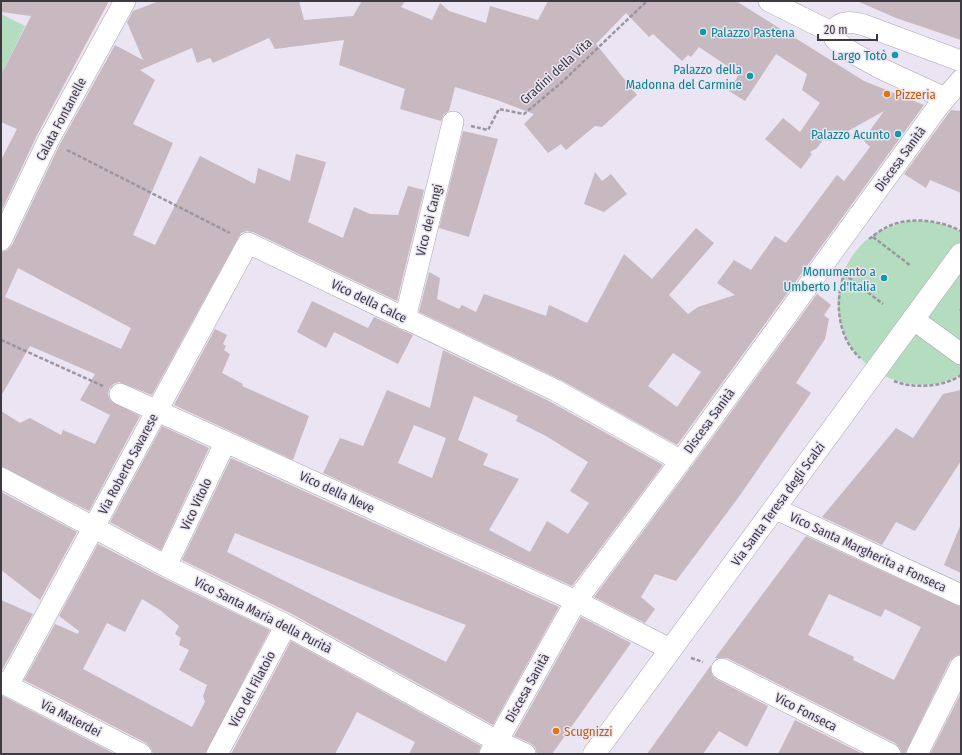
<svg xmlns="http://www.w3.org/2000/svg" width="962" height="755" viewBox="0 0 962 755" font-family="'Fira Sans Condensed',sans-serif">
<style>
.green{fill:#b4dcbe}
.building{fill:#c8b8c0;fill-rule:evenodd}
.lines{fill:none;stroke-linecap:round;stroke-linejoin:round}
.minor-casing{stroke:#a9a4b2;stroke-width:22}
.major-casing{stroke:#a9a4b2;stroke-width:23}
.path{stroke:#9a96a1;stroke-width:2.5;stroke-dasharray:4 2;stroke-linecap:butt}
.minor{stroke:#fff;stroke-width:21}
.major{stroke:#fff;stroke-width:22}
.culture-dot{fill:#0f9aa8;stroke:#eae4f3;stroke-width:1.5}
.food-dot{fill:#e8710a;stroke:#eae4f3;stroke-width:1.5}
.labels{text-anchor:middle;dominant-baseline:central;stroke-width:3;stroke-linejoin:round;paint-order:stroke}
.culture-label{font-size:13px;fill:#0d838f;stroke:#eae4f3;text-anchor:end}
.street-label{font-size:13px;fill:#3d3b41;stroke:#eae4f3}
.food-label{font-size:13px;fill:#c56008;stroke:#eae4f3;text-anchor:start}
</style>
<rect width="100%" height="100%" fill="#eae4f3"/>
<path class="green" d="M 1,14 L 25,26 L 1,75 Z
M 909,221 C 928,221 944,222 961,232 L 961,374 C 947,383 931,386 914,384 C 855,379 819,316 848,263 C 853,254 861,244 870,237 C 882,229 894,225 909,221 Z"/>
<path class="building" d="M 1,1 L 109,1 L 37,135 L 1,212 L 1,160 L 17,129 L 1,122 L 1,75 L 31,16 L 1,12 Z
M 159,1 L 299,1 L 304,20 L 353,16 L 362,1 L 405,1 L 401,7 L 432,20 L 440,3 L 449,11 L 486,23 L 490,6 L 538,20 L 548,1 L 736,1 L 864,81 L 924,105 L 677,445 L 561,380 L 419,312 L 429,272 L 440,278 L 437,299 L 459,309 L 462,305 L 476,312 L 484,294 L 546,316 L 549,305 L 587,323 L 624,254 L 652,279 L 696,228 L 714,243 L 669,295 L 688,314 L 698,307 L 735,295 L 717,283 L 734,260 L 751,270 L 775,236 L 786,243 L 837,175 L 844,181 L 861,159 L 870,147 L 863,140 L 884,111 L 830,141 L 823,140 L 817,148 L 810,152 L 812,154 L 801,169 L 765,139 L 783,118 L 800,132 L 820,103 L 802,90 L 807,74 L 776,54 L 745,101 L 729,91 L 739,74 L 699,47 L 691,57 L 688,55 L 682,61 L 653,34 L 649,37 L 626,13 L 596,44 L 637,95 L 602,127 L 595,126 L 566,150 L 561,144 L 548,153 L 524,124 L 534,114 L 497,100 L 455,87 L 449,111 L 444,114 L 441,121 L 400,109 L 405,89 L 339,65 L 344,40 L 275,49 L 269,38 L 213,63 L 210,58 L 197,63 L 192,48 L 140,70 L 155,80 L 133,124 L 173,143 L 133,235 L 155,245 L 200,156 L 255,184 L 258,168 L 290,181 L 296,154 L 326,162 L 308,222 L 343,238 L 354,207 L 370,214 L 398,215 L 408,186 L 424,190 L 397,301 L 253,232 L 247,231 L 241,233 L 152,395 L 119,382 L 113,384 L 109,389 L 108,395 L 111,401 L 140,416 L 89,511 L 1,466 L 1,411 L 20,423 L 30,418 L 61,435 L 63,430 L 95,444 L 110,415 L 80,400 L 95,374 L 30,346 L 1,396 L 1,252 L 7,250 L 12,245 L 59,146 L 115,45 L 143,60 L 127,22 L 133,11 ZM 18,268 L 131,328 L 121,349 L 5,297 ZM 673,353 L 701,372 L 677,407 L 648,386 Z
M 857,1 L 961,1 L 961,40 L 896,18 Z
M 951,110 L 961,111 L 961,193 L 930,180 L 926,188 L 904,174 Z
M 463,131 L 498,139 L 469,237 L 439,228 Z
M 595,172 L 602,181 L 611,174 L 627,194 L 604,212 L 584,204 Z
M 817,294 L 831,305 L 824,315 L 829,319 L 825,339 L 796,383 L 811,393 L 738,498 L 676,581 L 655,574 L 641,597 L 655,609 L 645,623 L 594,597 L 691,467 Z
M 312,301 L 368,328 L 374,317 L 413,335 L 398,364 L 334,332 L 326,348 L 297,332 Z
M 215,329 L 227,335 L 223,344 L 226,346 L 224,350 L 230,354 L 222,373 L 243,384 L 242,386 L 309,416 L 293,460 L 174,405 Z
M 443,350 L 549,401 L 663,465 L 572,586 L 323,473 L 340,438 L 363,446 L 387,390 L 430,408 ZM 474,396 L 518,416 L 516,421 L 546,436 L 588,462 L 570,491 L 589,503 L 568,534 L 547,521 L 530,552 L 489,530 L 519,479 L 483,465 L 488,454 L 458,440 ZM 414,425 L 446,438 L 432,478 L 398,463 Z
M 961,390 L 961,461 L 915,531 L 896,522 L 882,545 L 822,517 L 896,428 L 913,438 L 943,394 Z
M 162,426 L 209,448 L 161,550 L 110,522 Z
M 231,458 L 559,607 L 493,725 L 292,614 L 182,560 ZM 235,533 L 383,593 L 466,625 L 446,662 L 227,552 Z
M 1,492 L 77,532 L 40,600 L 1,570 Z
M 961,524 L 961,573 L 944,565 Z
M 806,536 L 961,607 L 961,654 L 955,656 L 950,661 L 905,754 L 902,754 L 900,748 L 895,743 L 727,658 L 715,658 ZM 829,594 L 881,617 L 885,609 L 921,627 L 894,680 L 853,660 L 854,657 L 808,635 Z
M 98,544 L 161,577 L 270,630 L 205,754 L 153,754 L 151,748 L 146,743 L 24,680 L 55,624 L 78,634 L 79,631 L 59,616 ZM 142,599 L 160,610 L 179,626 L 175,634 L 181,638 L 179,645 L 189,650 L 179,670 L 207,685 L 203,696 L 205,702 L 192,727 L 83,669 L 107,623 L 125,632 Z
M 1,600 L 33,614 L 2,670 L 1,670 Z
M 581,617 L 631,643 L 552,754 L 537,754 L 535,747 L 530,743 L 514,736 Z
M 291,641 L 481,746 L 478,754 L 409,754 L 415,742 L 357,712 L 335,754 L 231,754 Z
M 711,665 L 712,675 L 716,679 L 768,706 L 747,747 L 719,731 L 703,754 L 647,754 Z
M 961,693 L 961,754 L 930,754 Z
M 1,695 L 115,754 L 1,754 Z
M 795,720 L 863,754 L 778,754 Z"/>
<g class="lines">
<g class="minor-casing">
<path id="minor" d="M 769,1 L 833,33
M 833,33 C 839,19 853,22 864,25 L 961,61
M 833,33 L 835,39 L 844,48 L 882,69 L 945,98
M 1,240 L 48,141 L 125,1
M 405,319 L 453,122
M 913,319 L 961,354
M 120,394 L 576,601 L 670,649
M 1,478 L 166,566 L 286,625 L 497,741 L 525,754
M 776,509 L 961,595
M 166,566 L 225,443
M 722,669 L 890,754
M 1,682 L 141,754
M 8,685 L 248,243 L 555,390 L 681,461
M 217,754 L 286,625
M 490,754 L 576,601 L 680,462 L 937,108 L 961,80
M 917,754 L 961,666"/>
</g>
<g class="major-casing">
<path id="major" d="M 594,754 L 961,254"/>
</g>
<path class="path" d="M 471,126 L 488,130 L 499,109 L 524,114 L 561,83 L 647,1
M 67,150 L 230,233
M 873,237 L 911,266
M 869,239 C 874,235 881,230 887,227 C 909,216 940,220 961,231
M 845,272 C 834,300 837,337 860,358
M 844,274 L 883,304
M 960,309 L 961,310
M 1,340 L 103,386
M 894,381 C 912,389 945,387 961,375
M 691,658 L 703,662"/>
<use href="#minor" class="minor"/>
<use href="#major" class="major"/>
</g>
<g class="culture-dot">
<circle cx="703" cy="32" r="4"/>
<circle cx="895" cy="55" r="4"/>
<circle cx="750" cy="76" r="4"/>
<circle cx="898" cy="134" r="4"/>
<circle cx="884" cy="278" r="4"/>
</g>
<g class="food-dot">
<circle cx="887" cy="94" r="4"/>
<circle cx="556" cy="731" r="4"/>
</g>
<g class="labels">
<g class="culture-label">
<text x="711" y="32" text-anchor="start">Palazzo Pastena</text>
<text x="887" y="55">Largo Totò</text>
<text x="742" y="69">Palazzo della<tspan x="742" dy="15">Madonna del Carmine</tspan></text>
<text x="890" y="134">Palazzo Acunto</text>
<text x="876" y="271">Monumento a<tspan x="876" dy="15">Umberto I d'Italia</tspan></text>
</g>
<g class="street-label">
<text transform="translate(556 71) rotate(-42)">Gradini della Vita</text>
<text transform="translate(61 119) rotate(-62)">Calata Fontanelle</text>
<text transform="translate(900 159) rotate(-54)">Discesa Sanità</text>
<text transform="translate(429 220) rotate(-76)">Vico dei Cangi</text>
<text transform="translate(369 301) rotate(26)">Vico della Calce</text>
<text transform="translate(709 421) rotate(-54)">Discesa Sanità</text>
<text transform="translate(128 464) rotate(-62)">Via Roberto Savarese</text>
<text transform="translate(337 492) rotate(25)">Vico della Neve</text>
<text transform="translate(196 504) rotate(-65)">Vico Vitolo</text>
<text transform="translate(778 504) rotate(-54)">Via Santa Teresa degli Scalzi</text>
<text transform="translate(868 552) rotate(25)">Vico Santa Margherita a Fonseca</text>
<text transform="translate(263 615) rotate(27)">Vico Santa Maria della Purità</text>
<text transform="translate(527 688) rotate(-61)">Discesa Sanità</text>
<text transform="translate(252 689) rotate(-62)">Vico del Filatoio</text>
<text transform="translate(806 712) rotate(27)">Vico Fonseca</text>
<text transform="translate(71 718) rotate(27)">Via Materdei</text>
</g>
<g class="food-label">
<text x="895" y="94">Pizzeria</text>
<text x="564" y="731">Scugnizzi</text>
</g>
</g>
<rect width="962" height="755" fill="none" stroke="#3d3b41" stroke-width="4"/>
<path d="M818 34v6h59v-6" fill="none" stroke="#3d3b41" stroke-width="2"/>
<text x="824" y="34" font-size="12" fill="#3d3b41" stroke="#eae4f3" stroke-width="3" paint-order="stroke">20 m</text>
</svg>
